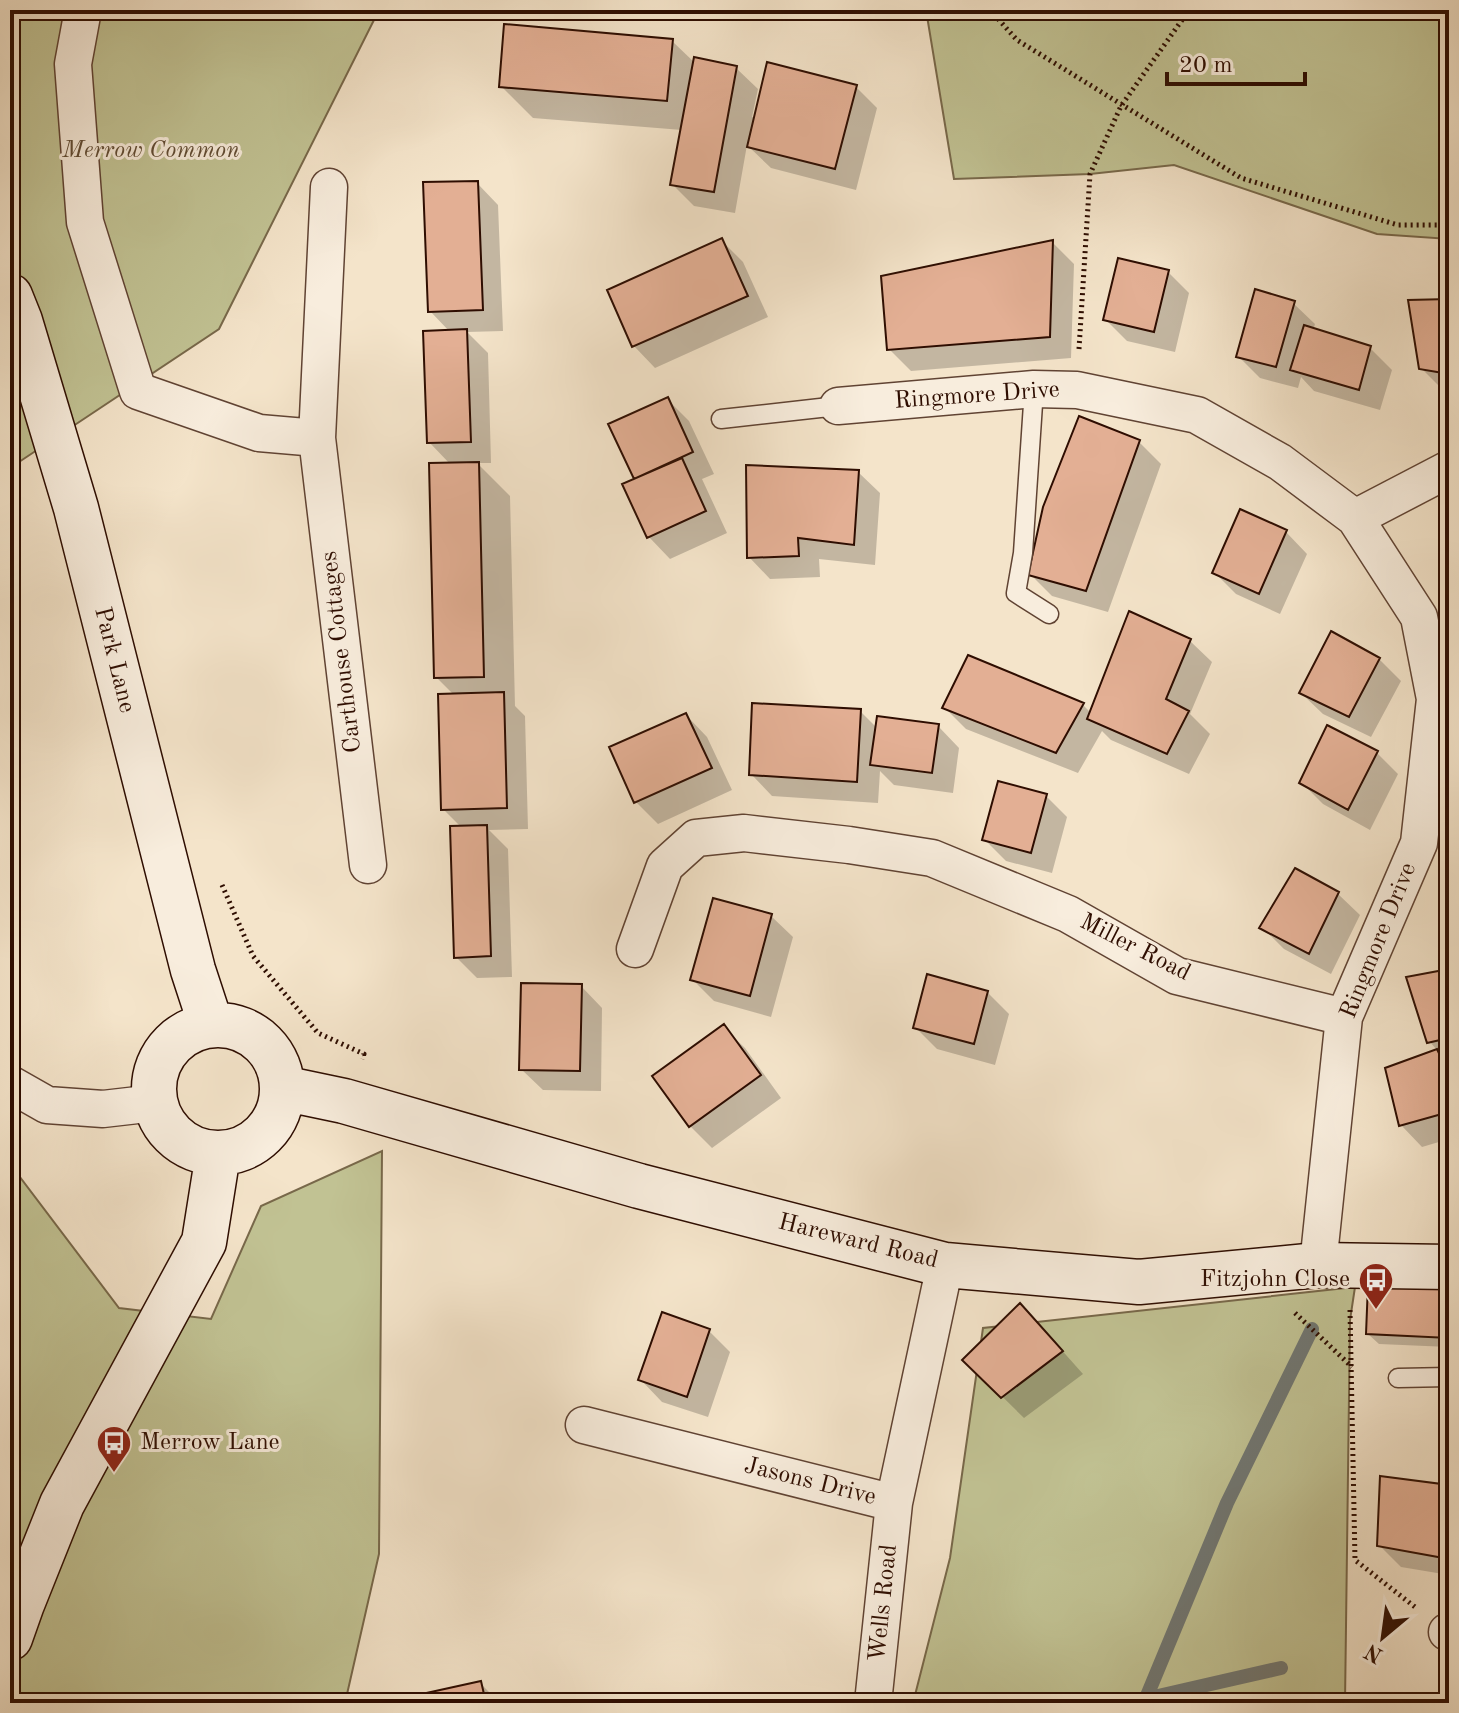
<svg xmlns="http://www.w3.org/2000/svg" width="1459" height="1713" viewBox="0 0 1459 1713" font-family="'Old Standard TT',serif">
<style>
.green{fill:#c1c293;stroke:#78684a;stroke-width:2}
.shadow{fill:#0003}
.lines{fill:none;stroke-linecap:round;stroke-linejoin:round}
.stream{stroke:#717772;stroke-width:14}
.building{fill:#e3af94;stroke:#2e0d01;stroke-width:2}
.lane-casing{stroke:#604333;stroke-width:21}
.street-casing{stroke:#604333;stroke-width:39}
.secondary-casing{stroke:#2e0d01;stroke-width:47}
.path{stroke:#2e0d01;stroke-width:5;stroke-dasharray:2 4;stroke-linecap:butt}
.lane{stroke:#f8eddd;stroke-width:18}
.street{stroke:#f8eddd;stroke-width:36}
.secondary{stroke:#f8eddd;stroke-width:44}
.labels{text-anchor:middle;dominant-baseline:central;stroke-width:6;stroke-linejoin:round;paint-order:stroke}
.park-label{font-size:24px;font-style:italic;fill:#614c34;stroke:#f8eddd}
.street-label{font-size:24px;fill:#2e0d01;stroke:#f8eddd}
.poi-label{font-size:24px;fill:#2e0d01;stroke:#f8eddd;text-anchor:end}
</style>
<rect width="100%" height="100%" fill="#f4e4ca"/>
<filter id="stains"><feTurbulence type="fractalNoise" baseFrequency=".0025" numOctaves="4"/><feColorMatrix values="0 0 0 0 .2 0 0 0 0 .09 0 0 0 0 .02 0 0 0 .5 -.17"/></filter>
<radialGradient id="worn" r=".72"><stop offset=".6" stop-color="#630" stop-opacity="0"/><stop offset="1" stop-color="#630" stop-opacity=".3"/></radialGradient>
<path class="green" d="M 10,10 L 379,10 L 219,329 L 10,468 Z
M 926,10 L 1449,10 L 1449,239 L 1377,234 L 1174,165 L 1090,174 L 954,179 Z
M 382,1151 L 379,1554 L 345,1703 L 10,1703 L 10,1164 L 119,1308 L 211,1319 L 261,1206 Z
M 1355,1287 L 1350,1320 L 1345,1703 L 913,1703 L 950,1558 L 983,1328 Z"/>
<path class="shadow" d="M 672,41 L 695,63 L 736,68 L 758,89 L 752,117 L 756,118 L 855,86 L 877,108 L 856,190 L 771,168 L 747,145 L 735,213 L 694,206 L 672,184 L 682,130 L 533,118 L 501,86 Z
M 477,183 L 498,205 L 503,331 L 467,332 L 488,353 L 491,463 L 477,463 L 510,496 L 515,706 L 525,716 L 528,829 L 489,830 L 508,849 L 512,977 L 477,978 L 456,957 L 462,828 L 443,809 L 455,696 L 436,677 L 451,465 L 429,442 L 450,332 L 430,311 Z
M 722,241 L 743,262 L 768,317 L 655,368 L 634,346 Z
M 1052,242 L 1074,264 L 1071,358 L 911,371 L 889,349 Z
M 1168,272 L 1189,293 L 1175,352 L 1127,341 L 1105,319 Z
M 1449,301 L 1449,391 L 1443,390 L 1421,368 Z
M 1293,303 L 1315,324 L 1313,331 L 1370,348 L 1392,370 L 1380,410 L 1314,391 L 1301,377 L 1298,388 L 1260,378 L 1238,356 Z
M 667,399 L 689,421 L 714,474 L 702,479 L 727,533 L 670,559 L 649,537 L 637,480 Z
M 1139,442 L 1161,464 L 1108,612 L 1052,596 L 1030,574 Z
M 858,472 L 880,493 L 875,565 L 819,559 L 820,577 L 770,579 L 749,557 Z
M 1286,532 L 1307,554 L 1280,614 L 1236,594 L 1214,572 Z
M 1131,613 L 1190,641 L 1212,662 L 1190,714 L 1210,734 L 1189,774 L 1111,740 L 1102,731 L 1078,773 L 966,729 L 944,707 L 1083,705 L 1091,713 Z
M 1379,659 L 1401,681 L 1371,737 L 1323,714 L 1301,693 Z
M 860,711 L 877,728 L 938,726 L 959,748 L 953,793 L 894,785 L 880,771 L 878,803 L 772,796 L 751,774 Z
M 686,715 L 707,737 L 732,790 L 658,824 L 636,802 L 612,748 Z
M 1377,753 L 1398,774 L 1370,830 L 1323,804 L 1301,782 Z
M 1046,796 L 1067,817 L 1052,873 L 1006,861 L 984,839 Z
M 1338,894 L 1360,915 L 1331,974 L 1284,949 L 1262,927 Z
M 771,916 L 793,937 L 771,1017 L 714,1001 L 692,979 Z
M 1449,971 L 1449,1139 L 1422,1147 L 1401,1125 L 1388,1070 L 1438,1051 L 1429,1041 Z
M 581,986 L 602,1008 L 601,1091 L 543,1090 L 521,1069 Z
M 987,992 L 1009,1014 L 995,1065 L 937,1049 L 915,1027 Z
M 723,1027 L 745,1048 L 781,1098 L 712,1148 L 690,1126 L 654,1077 Z
M 1449,1291 L 1449,1347 L 1379,1344 L 1368,1334 Z
M 1042,1328 L 1083,1374 L 1024,1418 L 965,1360 Z
M 709,1331 L 730,1352 L 708,1417 L 662,1402 L 641,1380 Z
M 1449,1487 L 1449,1575 L 1401,1567 L 1379,1545 Z
M 480,1683 L 500,1703 L 411,1703 Z"/>
<g class="lines">
<path class="stream" d="M 1145,1699 L 1281,1668
M 1144,1703 L 1227,1503 L 1312,1329"/>
</g>
<path class="building" d="M 504,24 L 673,39 L 667,101 L 499,87 Z
M 694,57 L 737,66 L 714,192 L 670,185 Z
M 767,62 L 857,85 L 835,169 L 747,147 Z
M 478,181 L 483,310 L 428,312 L 423,182 Z
M 722,238 L 748,296 L 632,347 L 607,290 Z
M 1053,240 L 1050,337 L 887,350 L 881,276 Z
M 1118,258 L 1169,270 L 1154,332 L 1103,320 Z
M 1255,289 L 1295,301 L 1276,367 L 1236,357 Z
M 1449,299 L 1449,374 L 1419,369 L 1408,300 Z
M 1304,325 L 1371,346 L 1359,390 L 1290,370 Z
M 467,329 L 471,442 L 427,443 L 423,331 Z
M 668,397 L 693,452 L 634,479 L 608,424 Z
M 1079,416 L 1140,440 L 1086,591 L 1028,575 L 1043,507 Z
M 682,458 L 706,511 L 647,538 L 622,484 Z
M 479,462 L 484,677 L 434,678 L 429,463 Z
M 746,465 L 859,470 L 854,545 L 798,538 L 799,556 L 747,558 Z
M 1240,509 L 1287,530 L 1259,594 L 1212,573 Z
M 1129,611 L 1191,639 L 1166,699 L 1189,711 L 1167,754 L 1087,719 Z
M 1331,631 L 1380,658 L 1349,717 L 1299,693 Z
M 968,655 L 1084,703 L 1056,753 L 942,708 Z
M 504,692 L 507,808 L 441,810 L 438,694 Z
M 752,703 L 861,709 L 857,782 L 749,775 Z
M 686,713 L 712,768 L 634,803 L 609,747 Z
M 877,716 L 939,724 L 932,773 L 870,765 Z
M 1327,725 L 1378,751 L 1348,810 L 1299,783 Z
M 998,781 L 1047,794 L 1031,853 L 982,840 Z
M 487,825 L 491,956 L 454,958 L 450,826 Z
M 1295,868 L 1339,892 L 1309,954 L 1259,928 Z
M 713,898 L 772,914 L 750,996 L 690,980 Z
M 1449,969 L 1449,1038 L 1427,1043 L 1406,977 Z
M 927,974 L 988,991 L 974,1044 L 913,1028 Z
M 521,983 L 582,984 L 580,1071 L 519,1070 Z
M 724,1024 L 761,1075 L 689,1127 L 652,1076 Z
M 1437,1049 L 1449,1075 L 1449,1112 L 1399,1126 L 1385,1068 Z
M 1368,1284 L 1449,1289 L 1449,1338 L 1366,1334 Z
M 1020,1303 L 1063,1351 L 1001,1398 L 962,1360 Z
M 662,1312 L 710,1329 L 687,1397 L 638,1380 Z
M 1380,1476 L 1449,1485 L 1449,1559 L 1377,1546 Z
M 481,1681 L 486,1703 L 409,1703 L 408,1697 Z
M 1432,1695 L 1449,1697 L 1449,1703 L 1431,1703 Z"/>
<g class="lines">
<g class="lane-casing">
<path id="lane" d="M 1034,389 L 1023,553 L 1016,593 L 1049,614
M 721,419 L 838,406
M 1398,1378 L 1449,1377"/>
</g>
<g class="street-casing">
<path id="street" d="M 83,10 L 73,64 L 85,222 L 138,391 L 259,433 L 317,438
M 329,187 L 317,438 L 368,865
M 838,406 L 1034,389 L 1077,390 L 1197,415 L 1280,462 L 1355,518 L 1419,617 L 1435,699 L 1419,843 L 1344,1017 L 1318,1265
M 1355,518 L 1449,469
M 635,949 L 665,866 L 696,838 L 744,833 L 849,845 L 932,858 L 1068,914 L 1177,976 L 1344,1017
M 10,1084 L 47,1105 L 103,1109 L 155,1103
M 584,1425 L 894,1503 L 945,1265
M 1447,1632 L 1449,1632
M 873,1703 L 894,1503"/>
</g>
<g class="secondary-casing">
<path id="secondary" d="M 10,296 L 20,321 L 76,508 L 193,970 L 211,1025
M154 1089a64 64 0 1 1 128 0a64 64 0 1 1-128 0Z
M 282,1088 L 344,1101 L 639,1186 L 945,1265 L 1139,1282 L 1318,1265 L 1449,1267
M 10,1638 L 22,1604 L 62,1504 L 204,1242 L 218,1154"/>
</g>
<path class="path" d="M 990,10 L 1017,40 L 1241,178 L 1398,225 L 1449,225
M 1079,349 L 1090,174 L 1121,106 L 1182,20 L 1181,10
M 222,885 L 253,956 L 318,1033 L 364,1054 L 362,1059
M 1350,1310 L 1355,1560 L 1415,1607
M 1295,1313 L 1352,1367"/>
<use href="#lane" class="lane"/>
<use href="#street" class="street"/>
<use href="#secondary" class="secondary"/>
</g>
<defs>
<g id="bus-pin" transform="scale(1.8)"><path d="M0 17L-7.5 6A9.5 9.5 0 1 1 7.5 6Z" fill="#8f2418" stroke="#f8eddd"/><path d="M-5-6H5V4H4V6H2V4H-2V6H-4V4H-5ZM-3.5-4V0h7V-4ZM-3.5 1.2v1.5H-2V1.2ZM2 1.2v1.5H3.5V1.2Z" fill="#fff"/></g>
</defs>
<g fill-rule="evenodd">
<use href="#bus-pin" x="1376" y="1280"/>
<use href="#bus-pin" x="114" y="1443"/>
</g>
<g class="labels">
<g class="park-label">
<text x="151" y="151">Merrow Common</text>
</g>
<g class="street-label">
<text transform="translate(977 396) rotate(-4)">Ringmore Drive</text>
<text transform="translate(342 652) rotate(-97)">Carthouse Cottages</text>
<text transform="translate(114 660) rotate(76)">Park Lane</text>
<text transform="translate(1379 941) rotate(-68)">Ringmore Drive</text>
<text transform="translate(1135 948) rotate(27)">Miller Road</text>
<text transform="translate(858 1242) rotate(14)">Hareward Road</text>
<text transform="translate(810 1482) rotate(14)">Jasons Drive</text>
<text transform="translate(884 1603) rotate(-84)">Wells Road</text>
</g>
<g class="poi-label">
<text x="1350" y="1280">Fitzjohn Close</text>
<text x="140" y="1443" text-anchor="start">Merrow Lane</text>
</g>
</g>
<rect width="1459" height="1713" fill="none" stroke="#f4e4ca" stroke-width="40"/>
<rect x="12" y="12" width="1435" height="1689" fill="none" stroke="#2e0d01" stroke-width="4"/>
<rect x="20" y="20" width="1419" height="1673" fill="none" stroke="#2e0d01" stroke-width="2"/>
<g transform="translate(1383 1637) rotate(209)" stroke="#f8eddd" stroke-width="6" paint-order="stroke">
<path d="M0-6L14 30L0 20L-14 30Z" fill="#2e0d01"/>
<text y="-12" font-size="22" font-weight="bold" text-anchor="middle" fill="#2e0d01">N</text>
</g>
<path d="M1167 72v12h138v-12" fill="none" stroke="#2e0d01" stroke-width="4"/>
<text x="1179" y="72" font-size="24" fill="#2e0d01" stroke="#f8eddd" stroke-width="6" paint-order="stroke">20 m</text>
<rect width="100%" height="100%" filter="url(#stains)"/>
<rect width="100%" height="100%" fill="url(#worn)"/>
</svg>
